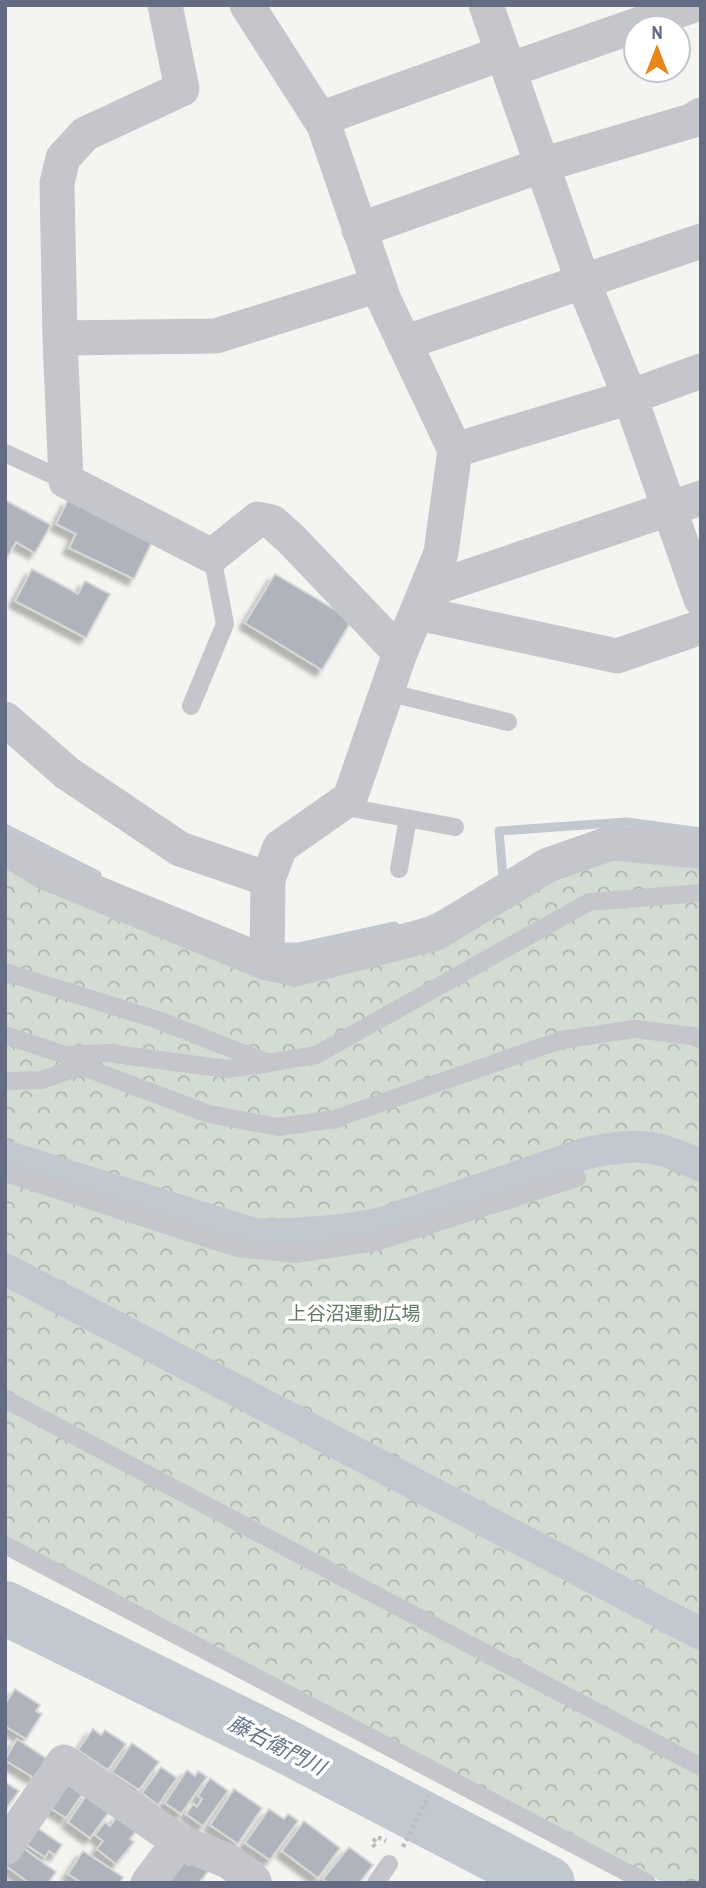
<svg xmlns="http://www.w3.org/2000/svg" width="706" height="1888" viewBox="0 0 706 1888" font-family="'Archivo Narrow','Noto Sans JP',sans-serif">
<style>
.park{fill:url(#park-crowns)}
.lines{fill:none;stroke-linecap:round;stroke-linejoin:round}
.stream{stroke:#c2c8d0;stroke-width:9}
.canal{stroke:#c2c8d0;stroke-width:32}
.river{stroke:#c2c8d0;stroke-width:54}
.building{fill:#afb3bb;stroke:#d6d6d4;stroke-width:2;filter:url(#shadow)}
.path{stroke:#bcbdc0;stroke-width:4.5;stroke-dasharray:3.5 3.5;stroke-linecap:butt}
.lane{stroke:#c5c6cb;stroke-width:18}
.street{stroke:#c5c6cb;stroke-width:35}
.labels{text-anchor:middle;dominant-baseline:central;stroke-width:7;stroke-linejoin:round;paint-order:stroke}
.park-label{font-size:19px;fill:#627a64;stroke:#fff}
.water-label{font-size:21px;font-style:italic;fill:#637487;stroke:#fff}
</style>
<defs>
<pattern id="park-crowns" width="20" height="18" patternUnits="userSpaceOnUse" patternTransform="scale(1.75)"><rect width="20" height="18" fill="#d3dcd2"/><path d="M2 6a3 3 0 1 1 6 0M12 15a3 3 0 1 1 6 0" fill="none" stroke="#afb6b0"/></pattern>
<filter id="shadow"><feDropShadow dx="-6" dy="6" stdDeviation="2" flood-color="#0004"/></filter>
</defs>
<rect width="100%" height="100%" fill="#f4f5f1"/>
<path class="park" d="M 5,836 L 295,968 L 611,843 L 701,849 L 701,1883 L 665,1883 L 5,1537 Z"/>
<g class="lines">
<path class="stream" d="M 5,828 L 97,875
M 500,880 L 503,878 L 499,831 L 627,822 L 701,832
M 275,947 L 299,947 L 395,926"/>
<path class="canal" d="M 5,1156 L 254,1234 C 297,1235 337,1232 379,1224 L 587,1153 C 637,1143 654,1143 701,1166
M 5,1269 L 701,1634"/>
<path class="river" d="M 5,1608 L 285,1746 L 548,1883"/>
</g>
<path class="building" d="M 5,500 L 51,525 L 35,553 L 16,542 L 8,556 L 5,555 Z
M 68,500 L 153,540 L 134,579 L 69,548 L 76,534 L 56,524 Z
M 32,569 L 78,594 L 85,581 L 110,594 L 86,638 L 15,601 Z
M 275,574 L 352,620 L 322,670 L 245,623 Z
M 15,1689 L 40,1705 L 36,1711 L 42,1714 L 26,1739 L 5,1726 L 5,1704 Z
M 93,1729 L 101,1735 L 105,1730 L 126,1744 L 108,1770 L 78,1750 Z
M 17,1739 L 47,1759 L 34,1778 L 5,1760 Z
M 132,1743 L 159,1762 L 139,1790 L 112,1772 Z
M 161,1767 L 177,1778 L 158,1805 L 142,1793 Z
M 187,1770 L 195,1776 L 198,1771 L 207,1777 L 181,1814 L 165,1803 Z
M 63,1776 L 85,1790 L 66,1818 L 44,1804 Z
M 210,1778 L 228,1791 L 203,1826 L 186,1814 L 193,1804 L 197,1807 L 202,1799 L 198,1796 Z
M 5,1782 L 19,1791 L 5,1810 Z
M 234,1789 L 262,1808 L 238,1844 L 210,1825 Z
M 88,1793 L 111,1809 L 90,1838 L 68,1822 Z
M 269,1809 L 284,1819 L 288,1814 L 298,1821 L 270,1860 L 245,1843 Z
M 119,1814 L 138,1828 L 130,1839 L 134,1842 L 116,1864 L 97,1849 L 103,1841 L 95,1835 L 105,1822 L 110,1826 Z
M 304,1821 L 340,1848 L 318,1878 L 282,1851 Z
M 29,1822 L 62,1845 L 55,1855 L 49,1851 L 45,1857 L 18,1839 Z
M 19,1845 L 56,1872 L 48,1883 L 29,1883 L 5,1865 Z
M 349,1847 L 373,1865 L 359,1883 L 328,1883 L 323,1879 Z
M 83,1851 L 123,1877 L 120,1883 L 82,1883 L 68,1874 Z
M 179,1858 L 189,1865 L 193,1860 L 208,1871 L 199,1883 L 163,1883 Z"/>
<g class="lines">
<path class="path" d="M 375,1847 L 372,1843 L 377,1837 L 386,1841
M 403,1847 L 429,1795"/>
<path class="lane" d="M 5,453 L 66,481
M 387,692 L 508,722
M 191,706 L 225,624 L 212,556
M 341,806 L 455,827
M 399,869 L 408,818
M 5,972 L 158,1020 L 268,1063 L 316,1055 L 589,902 L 701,893
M 5,1035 L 65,1055 L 81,1066 L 209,1114 L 278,1127 L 335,1119 L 561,1040 L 634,1029 L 692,1036 L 701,1040
M 65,1055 L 107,1053 L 227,1069 L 266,1064
M 5,1081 L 42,1080 L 81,1066
M 5,1173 L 237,1248 L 296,1254 L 376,1242 L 577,1178
M 5,1399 L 701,1767
M 5,1545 L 647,1883
M 376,1883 L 389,1864"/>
<path class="street" d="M 165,5 L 182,89 L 85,134 L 63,158 L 57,183 L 60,338 L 66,481 L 212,556 L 258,519 L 272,522 L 291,539 L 400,653
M 247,5 L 324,125 L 384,300 L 455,450 L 441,553 L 400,653 L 350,798 L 280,847 L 268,879 L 267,963
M 486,5 L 583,282 L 630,397 L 701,599
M 509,70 L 694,5
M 320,119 L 503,53
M 359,230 L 542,165 L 691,121 L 701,115
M 60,338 L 216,336 L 378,285
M 404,343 L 701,241
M 455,450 L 630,397 L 701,371
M 428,590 L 701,498
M 418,613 L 617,656 L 701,627
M 5,719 L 67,773 L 180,849 L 268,879
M 5,848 L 45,872 L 267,963 L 295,969 L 436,933 L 548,865 L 611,843 L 701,851
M 5,1848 L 64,1762 L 179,1842 L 228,1861 L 254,1881 L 253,1883
M 148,1883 L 179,1842"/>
</g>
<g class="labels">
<g class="park-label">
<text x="354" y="1313">上谷沼運動広場</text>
</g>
<g class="water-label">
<text transform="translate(277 1745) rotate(27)">藤右衛門川</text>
</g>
</g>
<rect width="706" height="1888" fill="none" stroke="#636c83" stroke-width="14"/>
<g transform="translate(657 49)"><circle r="33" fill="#ffffff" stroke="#c1c4cd" stroke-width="2"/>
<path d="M0-5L12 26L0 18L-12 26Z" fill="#e9851d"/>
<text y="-10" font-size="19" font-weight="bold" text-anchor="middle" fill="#636c83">N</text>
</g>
</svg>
